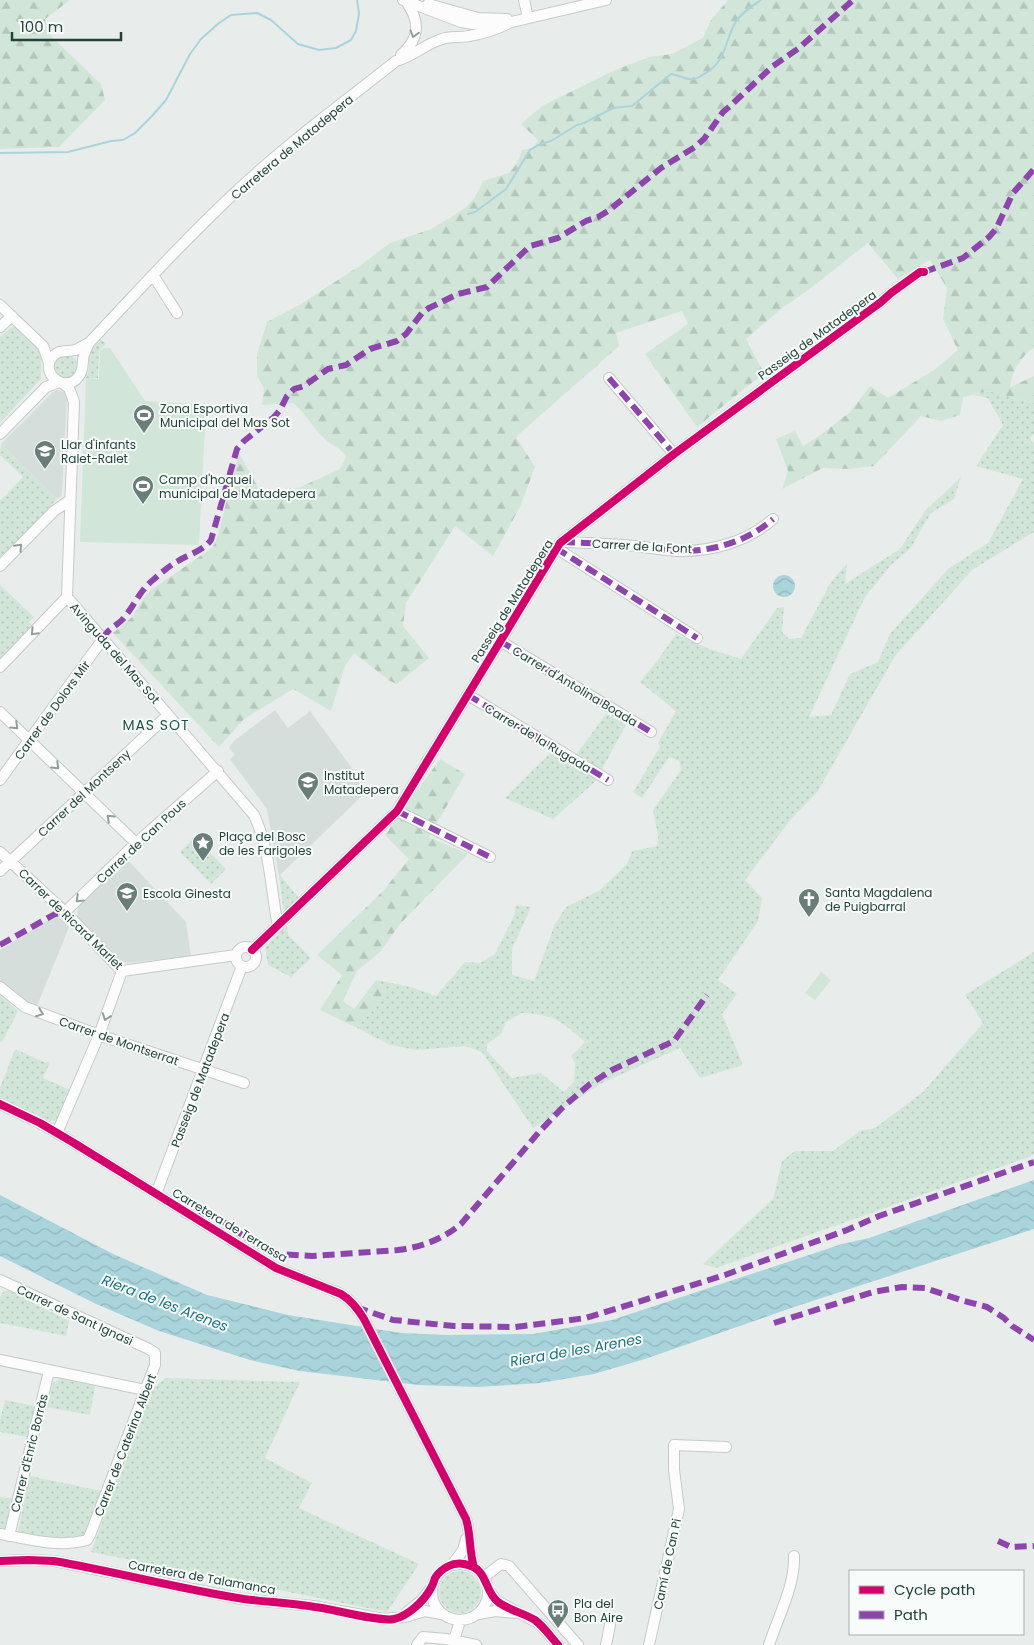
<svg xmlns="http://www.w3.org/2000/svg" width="1034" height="1645" viewBox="0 0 1034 1645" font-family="Poppins,sans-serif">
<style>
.built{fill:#d6dedb}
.grass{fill:url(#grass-dots);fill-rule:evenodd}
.forest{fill:url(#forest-firs)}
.garden{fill:#d1e6d8}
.water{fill:url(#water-waves)}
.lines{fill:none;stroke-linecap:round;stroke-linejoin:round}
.stream{stroke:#a9d4db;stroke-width:2}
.minor-casing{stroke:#c5cac8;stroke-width:12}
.minor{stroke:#fcfcfc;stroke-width:10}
.quiet{stroke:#8e44ad;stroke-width:6;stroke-dasharray:12 6;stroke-linecap:butt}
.cycleway-casing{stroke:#f7fbf9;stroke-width:11}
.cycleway{stroke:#d6006c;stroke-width:8}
.oneway{stroke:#909f9b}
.labels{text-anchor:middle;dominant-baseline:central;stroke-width:4;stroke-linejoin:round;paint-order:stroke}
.street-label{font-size:12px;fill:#24423a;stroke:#f7fbf9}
.poi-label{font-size:12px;fill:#24423a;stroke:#f7fbf9;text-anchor:start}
.neighbourhood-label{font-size:14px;letter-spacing:1px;fill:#1f5548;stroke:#f7fbf9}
.water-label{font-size:14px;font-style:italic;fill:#1c6f80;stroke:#f7fbf9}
</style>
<defs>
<pattern id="grass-dots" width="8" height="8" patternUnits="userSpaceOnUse" patternTransform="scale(1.25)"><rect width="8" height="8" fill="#d1e6d8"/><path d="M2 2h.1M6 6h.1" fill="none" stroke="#b3c6ba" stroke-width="1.8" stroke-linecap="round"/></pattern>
<pattern id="forest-firs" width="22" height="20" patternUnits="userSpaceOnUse" patternTransform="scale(1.25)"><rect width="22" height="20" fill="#d1e6d8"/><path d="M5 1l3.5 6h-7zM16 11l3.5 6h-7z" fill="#b3c6ba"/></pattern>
<pattern id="water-waves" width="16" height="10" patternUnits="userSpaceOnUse" patternTransform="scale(1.25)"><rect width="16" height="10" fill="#a9d4db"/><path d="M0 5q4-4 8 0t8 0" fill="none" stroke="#91b7bd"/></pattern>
</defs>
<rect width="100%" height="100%" fill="#e8edeb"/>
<path class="built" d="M 57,390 L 64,392 L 67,396 L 62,495 L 57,499 L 1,444 L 53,392 Z
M 275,710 L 288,728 L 310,711 L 368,790 L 279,876 L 267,809 L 230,759 L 235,755 L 229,748 L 234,741 Z
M 127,859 L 186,922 L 191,956 L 128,963 L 121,961 L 77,919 L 78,906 Z
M 55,916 L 62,919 L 69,927 L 37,1006 L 25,1002 L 0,980 L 0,950 Z"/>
<path class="grass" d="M 13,326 L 16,326 L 40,350 L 41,355 L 41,379 L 0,423 L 0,337 Z
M 101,339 L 106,344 L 99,351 L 98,378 L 86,378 C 94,359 81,358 101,339 Z
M54 367a12 12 0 1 1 24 0a12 12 0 1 1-24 0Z
M 988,391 L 1034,403 L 1034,434 L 1030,438 L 1034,445 L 1034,532 L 972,570 L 895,656 L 818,791 L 791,819 L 745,880 L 762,898 L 758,921 L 718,980 L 737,994 L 722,1014 L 743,1065 L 700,1078 L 680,1048 L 604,1082 L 533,1128 L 482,1052 L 465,1046 L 416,1050 L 390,1045 L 357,1028 L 387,992 L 376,980 L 411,987 L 436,996 L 465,962 L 480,963 L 495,954 L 514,916 L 516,905 L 531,907 L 512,949 L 512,975 L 534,981 L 555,924 L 566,907 L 600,890 L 627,864 L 632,851 L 657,846 L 658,836 L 653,810 L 681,770 L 679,761 L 669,757 L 642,798 L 633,792 L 660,747 L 658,743 L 676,711 L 640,682 L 658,660 L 676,634 L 709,649 L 741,659 L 777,608 L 784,607 L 782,632 L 789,639 L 801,638 L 831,582 L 847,563 L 845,584 L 900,549 L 925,511 L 961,477 L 954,499 L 931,513 L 910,549 L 890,566 L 865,597 L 809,717 L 831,715 L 850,674 L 878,662 L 890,634 L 948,569 L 988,543 L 1023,479 L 976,466 L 1003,425 L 988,398 L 973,395 ZM 522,1013 C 556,1015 559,1020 585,1042 L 571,1056 L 575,1063 L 574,1082 L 564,1092 L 541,1073 L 512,1078 L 487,1051 L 487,1044 L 501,1034 L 506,1022 Z
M 1,444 L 57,499 L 0,559 L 0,501 L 23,477 L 0,455 Z
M 0,585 L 34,617 L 29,622 L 32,625 L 0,659 Z
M 606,714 L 626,725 L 595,782 L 553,819 L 505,798 L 551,752 L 572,760 Z
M 195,837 L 226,869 L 211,884 L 180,852 Z
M 280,875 L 299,898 L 284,913 L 279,876 Z
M 287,926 L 288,935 L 311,958 L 291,977 L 268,965 L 265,947 Z
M 1034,952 L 1034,1155 L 716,1268 L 703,1264 L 773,1199 L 782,1161 L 795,1151 L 833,1151 L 860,1131 L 875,1128 L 923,1092 L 983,1023 L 965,995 Z
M 0,995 L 18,1011 L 2,1042 L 0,1042 Z
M 15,1049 L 46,1063 L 48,1061 L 50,1062 L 43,1078 L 70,1090 L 58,1120 L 50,1121 L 0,1097 L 0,1088 Z
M 8,1290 L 69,1321 L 66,1336 L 0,1323 L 0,1297 L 3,1292 Z
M 165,1378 L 300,1382 L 265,1458 L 312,1483 L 299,1508 L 419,1564 L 387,1612 L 91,1552 L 152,1390 Z
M 60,1379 L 95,1386 L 90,1415 L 47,1407 L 53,1383 Z
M 5,1400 L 35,1406 L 28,1437 L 0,1432 L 0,1420 Z
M 30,1476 L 101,1491 L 84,1534 L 80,1536 L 47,1539 L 18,1531 Z
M 0,1497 L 13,1499 L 6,1527 L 3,1529 L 0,1529 Z
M439 1592a21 21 0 1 1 42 0a21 21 0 1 1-42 0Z"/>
<path class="forest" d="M 0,0 L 70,0 L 45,19 L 51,36 L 101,84 L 105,100 L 59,147 L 0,149 Z
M 728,0 L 1034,0 L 1034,348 C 1023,353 1009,376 1011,387 L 1034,376 L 1034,403 L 988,391 L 963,397 L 960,415 L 941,421 L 921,416 L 874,466 L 850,469 L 823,468 L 782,489 L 788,471 L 776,439 L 795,431 L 803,446 L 822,434 L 850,412 L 870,386 L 888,398 L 934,370 L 958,350 L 943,319 L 947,288 L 930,260 L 898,279 L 868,243 L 811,288 L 781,309 L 746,339 L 764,373 L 697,427 L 645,354 L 688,324 L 682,311 L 616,333 L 619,346 L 516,437 L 535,467 L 520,507 L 493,556 L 455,526 L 406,603 L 403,626 L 429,658 L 397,684 L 390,681 L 354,653 L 345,666 L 331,711 L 293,689 L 244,719 L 219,747 L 113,633 L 132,617 L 143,599 L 151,590 L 212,548 L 217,538 L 239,453 L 261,493 L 267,495 L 283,495 L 340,469 L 346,457 C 341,448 333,446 325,439 C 313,429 306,413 293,403 L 262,405 L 264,389 L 257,375 L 257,354 L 267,322 L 301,304 L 358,267 L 390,243 L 431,229 L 448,219 L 466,207 L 474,199 L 483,181 C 508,172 512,178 522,150 L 532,148 L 538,140 L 521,124 L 542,106 L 615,70 L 649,57 L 672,54 L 703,38 L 711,20 Z
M 440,759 L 465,774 L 429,837 L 468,854 L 400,924 L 380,952 L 357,971 L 343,1001 L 354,1009 L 376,980 L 387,992 L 357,1028 L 320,1010 L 342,975 L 317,955 L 383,891 L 409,859 L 385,835 Z"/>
<path class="garden" d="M 104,348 L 110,348 L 145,401 L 206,405 L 199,545 L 80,542 L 86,378 L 99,379 L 100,351 Z
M 821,972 L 831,980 L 815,1000 L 805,993 Z"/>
<path class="water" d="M773 586a11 11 0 1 1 22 0a11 11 0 1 1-22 0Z
M 1034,1180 L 1034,1229 L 794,1307 L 645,1359 L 594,1374 L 540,1383 L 478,1387 L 418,1385 L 376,1380 L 300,1371 L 250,1360 L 159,1331 L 94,1303 L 0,1256 L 0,1195 L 113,1254 L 207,1295 L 288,1315 L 401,1333 L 447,1335 L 533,1334 L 612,1320 L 842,1244 L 869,1238 Z"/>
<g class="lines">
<path class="stream" d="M 0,153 L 68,152 L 111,141 L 123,140 L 135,133 L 152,116 L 166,100 L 190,54 L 201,39 L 219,23 L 231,15 L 257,13 L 271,20 L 298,44 L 319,50 L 336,48 L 351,40 L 356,31 L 359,14 L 357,0
M 468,214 L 475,212 L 506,189 L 530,150 L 538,145 L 551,141 L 577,125 L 584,123 L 613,108 L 632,106 L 671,74 C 677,75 683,78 689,79 C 694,80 700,77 704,74 C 727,61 724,43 735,23 C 741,13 752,6 761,0"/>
<g class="minor-casing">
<path id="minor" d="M 403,0 L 461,22 L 490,27 L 606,0
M 524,0 L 528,18
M 428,4 L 478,18 L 507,19
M 401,55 C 419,39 421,23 407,3
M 153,275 L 177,313
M 0,305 L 43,346 L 49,363
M 0,327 L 12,316
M 89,343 C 87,347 86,350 84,354 C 82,361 84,370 79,376 C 66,395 38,373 53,356 C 60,349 67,352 75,350 C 80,348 84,345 89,343 C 138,291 187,237 240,188 C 288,143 343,103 396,61 C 412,57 425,44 442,39 C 450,36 460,38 469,36 C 482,34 495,30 507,24
M 609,378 L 674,454
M 62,383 L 69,388 L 74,402 L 67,597 L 254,815 C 270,849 271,890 278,927
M 0,434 L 46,387 L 59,382
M 563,542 C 587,543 612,544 636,546 C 650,548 664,550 677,551 C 711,552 747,542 773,519
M 556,548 L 697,638
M 0,566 L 54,511 L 70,500
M 500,641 L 651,732
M 0,667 L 67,597
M 468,695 L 608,780
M 0,712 L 136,843
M 0,780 L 103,639
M 397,811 L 490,857
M 0,852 L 65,912 L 122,971
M 0,871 L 168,715
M 65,912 L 136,843 L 218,771
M236 957a10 10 0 1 1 20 0a10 10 0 1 1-20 0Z
M 252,950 L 397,811 L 560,543 L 674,454 L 881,302 L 891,293 L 920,272 L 924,272
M 122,971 L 236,955
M 0,987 L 25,1007 L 99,1035 L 244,1083
M 0,1104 L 40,1123 L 74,1143 L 276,1268 L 341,1294 C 351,1300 358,1309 364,1319 L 466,1519 C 471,1535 469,1551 474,1567
M 57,1133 L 99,1035 L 122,971
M 156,1194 L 242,966
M 0,1280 L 149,1349 L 155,1353 L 155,1365 L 90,1535 L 87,1540 C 57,1548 29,1539 0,1534
M 0,1360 L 145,1390
M 9,1536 L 49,1371
M 0,1561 L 28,1560 L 54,1561 L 242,1599 L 313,1606 L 384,1619 L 405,1617 L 425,1611 L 441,1614
M432 1592a28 28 0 1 1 56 0a28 28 0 1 1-56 0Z
M 452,1565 L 463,1550 L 466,1539
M 484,1577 L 501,1564 L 509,1566 L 578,1645
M 488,1589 L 497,1601 L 540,1624 L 558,1645
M 406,1613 L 421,1601 L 432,1587
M 479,1614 L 495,1611 L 515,1613
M 454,1640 L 460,1621
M 417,1645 L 423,1637 L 446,1639 L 476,1645
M 606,1645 L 610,1625
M 649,1645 L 679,1509 L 674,1470 L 674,1445 L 726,1447
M 769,1645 C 778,1616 795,1587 794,1556"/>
</g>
<use href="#minor" class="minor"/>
<path class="quiet" d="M 924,272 L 963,258 L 989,237 L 996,229 L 1013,193 L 1034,169
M 609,378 L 674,454
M 563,542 C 587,543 612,544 636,546 C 650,548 664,550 677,551 C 711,552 747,542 773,519
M 556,548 L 697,638
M 103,639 C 106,630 116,626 122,620 C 134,607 139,591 153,580 C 161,573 169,566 178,561 C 189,554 203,551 211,540 L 237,449 L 244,441 L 274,417 L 280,410 L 287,396 L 294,389 L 304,386 L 328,369 L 346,365 L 370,349 L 397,341 L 406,334 L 422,313 L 429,308 L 458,294 L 487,287 L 530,246 L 558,238 L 586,221 L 598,217 L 608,211 L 661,168 L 695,147 L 704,139 L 723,112 L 729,107 L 773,66 L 799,48 L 853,0
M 500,641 L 651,732
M 468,695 L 608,780
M 397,811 L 490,857
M 0,945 L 55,914 L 65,912
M 198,1220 L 205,1209 L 254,1243 L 276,1254 L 312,1256 L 398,1250 C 422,1247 443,1239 461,1224 L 539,1132 L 562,1108 L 590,1084 L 612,1070 L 674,1041 L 707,995
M 356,1307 L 393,1320 L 454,1326 L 515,1327 L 586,1318 L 725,1275 L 847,1230 L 879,1216 L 1034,1162
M 774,1323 L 873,1292 L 902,1287 L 925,1288 L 964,1301 L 987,1307 L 1004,1318 L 1012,1326 L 1034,1340
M 998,1541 L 1011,1547 L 1034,1546"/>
<g class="cycleway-casing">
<path id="cycleway" d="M 252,950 L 397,811 L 560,543 L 674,454 L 881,302 L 891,293 L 920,272 L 924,272
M 0,1104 L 40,1123 L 74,1143 L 276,1268 L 341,1294 C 351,1300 358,1309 364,1319 L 466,1519 C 471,1535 469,1551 474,1567
M 0,1561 L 28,1560 L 54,1561 C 117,1572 180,1589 244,1599 C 267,1602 291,1603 315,1607 C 333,1609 379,1622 394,1619 C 408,1616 424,1601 431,1588 C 433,1585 434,1581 435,1578 C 441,1568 453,1562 464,1564 C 489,1568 483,1590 498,1602 C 509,1610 523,1613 535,1620 C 544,1627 551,1637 558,1645"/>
</g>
<use href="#cycleway" class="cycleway"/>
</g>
<defs><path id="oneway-chevron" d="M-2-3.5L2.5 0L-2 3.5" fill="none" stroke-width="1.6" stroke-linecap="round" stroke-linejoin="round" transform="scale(1.25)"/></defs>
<g class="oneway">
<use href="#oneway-chevron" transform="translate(414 34) rotate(106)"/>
<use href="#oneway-chevron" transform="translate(19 547) rotate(-46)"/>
<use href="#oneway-chevron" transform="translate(34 632) rotate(134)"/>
<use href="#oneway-chevron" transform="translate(15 726) rotate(44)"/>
<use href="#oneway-chevron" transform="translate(56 766) rotate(44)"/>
<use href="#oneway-chevron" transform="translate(110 818) rotate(-136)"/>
<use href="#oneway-chevron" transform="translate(79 899) rotate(136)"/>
<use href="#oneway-chevron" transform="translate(40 1013) rotate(21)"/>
<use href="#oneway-chevron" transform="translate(106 1017) rotate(110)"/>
</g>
<defs>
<g id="stadium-pin" transform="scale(1.125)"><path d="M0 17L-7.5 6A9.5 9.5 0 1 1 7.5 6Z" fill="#697e78" stroke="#f7fbf9"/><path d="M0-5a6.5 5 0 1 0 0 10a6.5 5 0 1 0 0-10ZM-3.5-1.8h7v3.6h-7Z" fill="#fff"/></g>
<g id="school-pin" transform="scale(1.125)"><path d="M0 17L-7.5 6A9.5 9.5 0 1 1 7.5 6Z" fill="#697e78" stroke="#f7fbf9"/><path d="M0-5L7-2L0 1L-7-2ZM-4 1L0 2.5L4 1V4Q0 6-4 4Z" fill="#fff"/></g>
<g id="sight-pin" transform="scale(1.125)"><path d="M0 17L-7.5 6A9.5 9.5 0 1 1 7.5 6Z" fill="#697e78" stroke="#f7fbf9"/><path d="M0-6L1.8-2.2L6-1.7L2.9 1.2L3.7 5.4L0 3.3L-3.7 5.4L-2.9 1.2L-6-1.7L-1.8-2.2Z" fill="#fff"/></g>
<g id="church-pin" transform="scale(1.125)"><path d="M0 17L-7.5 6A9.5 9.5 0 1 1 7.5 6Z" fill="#697e78" stroke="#f7fbf9"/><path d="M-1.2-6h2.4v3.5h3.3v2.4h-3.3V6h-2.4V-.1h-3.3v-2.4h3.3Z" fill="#fff"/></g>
<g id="bus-pin" transform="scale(1.125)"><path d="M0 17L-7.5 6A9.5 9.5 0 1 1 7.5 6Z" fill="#697e78" stroke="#f7fbf9"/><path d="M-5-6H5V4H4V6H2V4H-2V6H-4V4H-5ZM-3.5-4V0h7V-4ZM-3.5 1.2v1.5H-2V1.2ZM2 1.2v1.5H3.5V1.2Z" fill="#fff"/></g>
</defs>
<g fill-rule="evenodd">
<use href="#stadium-pin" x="144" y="415"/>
<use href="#school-pin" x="45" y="451"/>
<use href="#stadium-pin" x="143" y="486"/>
<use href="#school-pin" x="308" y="782"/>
<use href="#sight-pin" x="203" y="843"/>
<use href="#school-pin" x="127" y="893"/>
<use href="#church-pin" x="809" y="899"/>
<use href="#bus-pin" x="558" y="1610"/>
</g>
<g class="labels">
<g class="street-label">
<text transform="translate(292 147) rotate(-40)">Carretera de Matadepera</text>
<text transform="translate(817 335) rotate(-36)">Passeig de Matadepera</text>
<text transform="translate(642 546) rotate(3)">Carrer de la Font</text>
<text transform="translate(512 601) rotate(-58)">Passeig de Matadepera</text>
<text transform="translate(115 653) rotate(49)">Avinguda del Mas Sot</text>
<text transform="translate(575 686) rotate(31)">Carrer d'Antolina Boada</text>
<text transform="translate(52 710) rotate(-54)">Carrer de Dolors Mir</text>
<text transform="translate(538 738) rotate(31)">Carrer de la Rugada</text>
<text transform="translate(84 793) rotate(-43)">Carrer del Montseny</text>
<text transform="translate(141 841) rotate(-43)">Carrer de Can Pous</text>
<text transform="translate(71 919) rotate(44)">Carrer de Ricard Marlet</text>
<text transform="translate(119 1041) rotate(19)">Carrer de Montserrat</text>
<text transform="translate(200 1080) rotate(-69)">Passeig de Matadepera</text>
<text transform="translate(230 1225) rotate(31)">Carretera de Terrassa</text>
<text transform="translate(75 1315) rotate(25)">Carrer de Sant Ignasi</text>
<text transform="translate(125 1445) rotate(-69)">Carrer de Caterina Albert</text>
<text transform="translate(29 1453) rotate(-76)">Carrer d'Enric Borràs</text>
<text transform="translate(667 1564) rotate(-78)">Camí de Can Pi</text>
<text transform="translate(202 1577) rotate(10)">Carretera de Talamanca</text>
</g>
<g class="poi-label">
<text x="160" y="408">Zona Esportiva<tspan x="160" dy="14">Municipal del Mas Sot</tspan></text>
<text x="61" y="444">Llar d'infants<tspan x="61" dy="14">Ralet-Ralet</tspan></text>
<text x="159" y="479">Camp d'hoquei<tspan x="159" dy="14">municipal de Matadepera</tspan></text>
<text x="324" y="775">Institut<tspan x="324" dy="14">Matadepera</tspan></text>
<text x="219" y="836">Plaça del Bosc<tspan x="219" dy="14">de les Farigoles</tspan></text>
<text x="825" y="892">Santa Magdalena<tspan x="825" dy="14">de Puigbarral</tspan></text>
<text x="143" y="893">Escola Ginesta</text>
<text x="574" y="1603">Pla del<tspan x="574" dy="14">Bon Aire</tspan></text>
</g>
<g class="neighbourhood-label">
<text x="156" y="725">MAS SOT</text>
</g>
<g class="water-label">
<text transform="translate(165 1303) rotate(21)">Riera de les Arenes</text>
<text transform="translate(576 1350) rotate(-10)">Riera de les Arenes</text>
</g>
</g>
<rect x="849" y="1570" width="175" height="65" fill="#f7fbf9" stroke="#a3b1ad"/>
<rect x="859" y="1586" width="25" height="8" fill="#d6006c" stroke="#a3b1ad"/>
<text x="894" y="1595" font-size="15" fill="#24423a">Cycle path</text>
<rect x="859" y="1611" width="25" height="8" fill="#8e44ad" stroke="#a3b1ad"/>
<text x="894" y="1620" font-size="15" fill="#24423a">Path</text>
<path d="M12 32v8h109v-8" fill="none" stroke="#24423a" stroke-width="2.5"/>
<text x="20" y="32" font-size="15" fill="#24423a" stroke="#f7fbf9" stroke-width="4" paint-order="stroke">100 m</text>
</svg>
